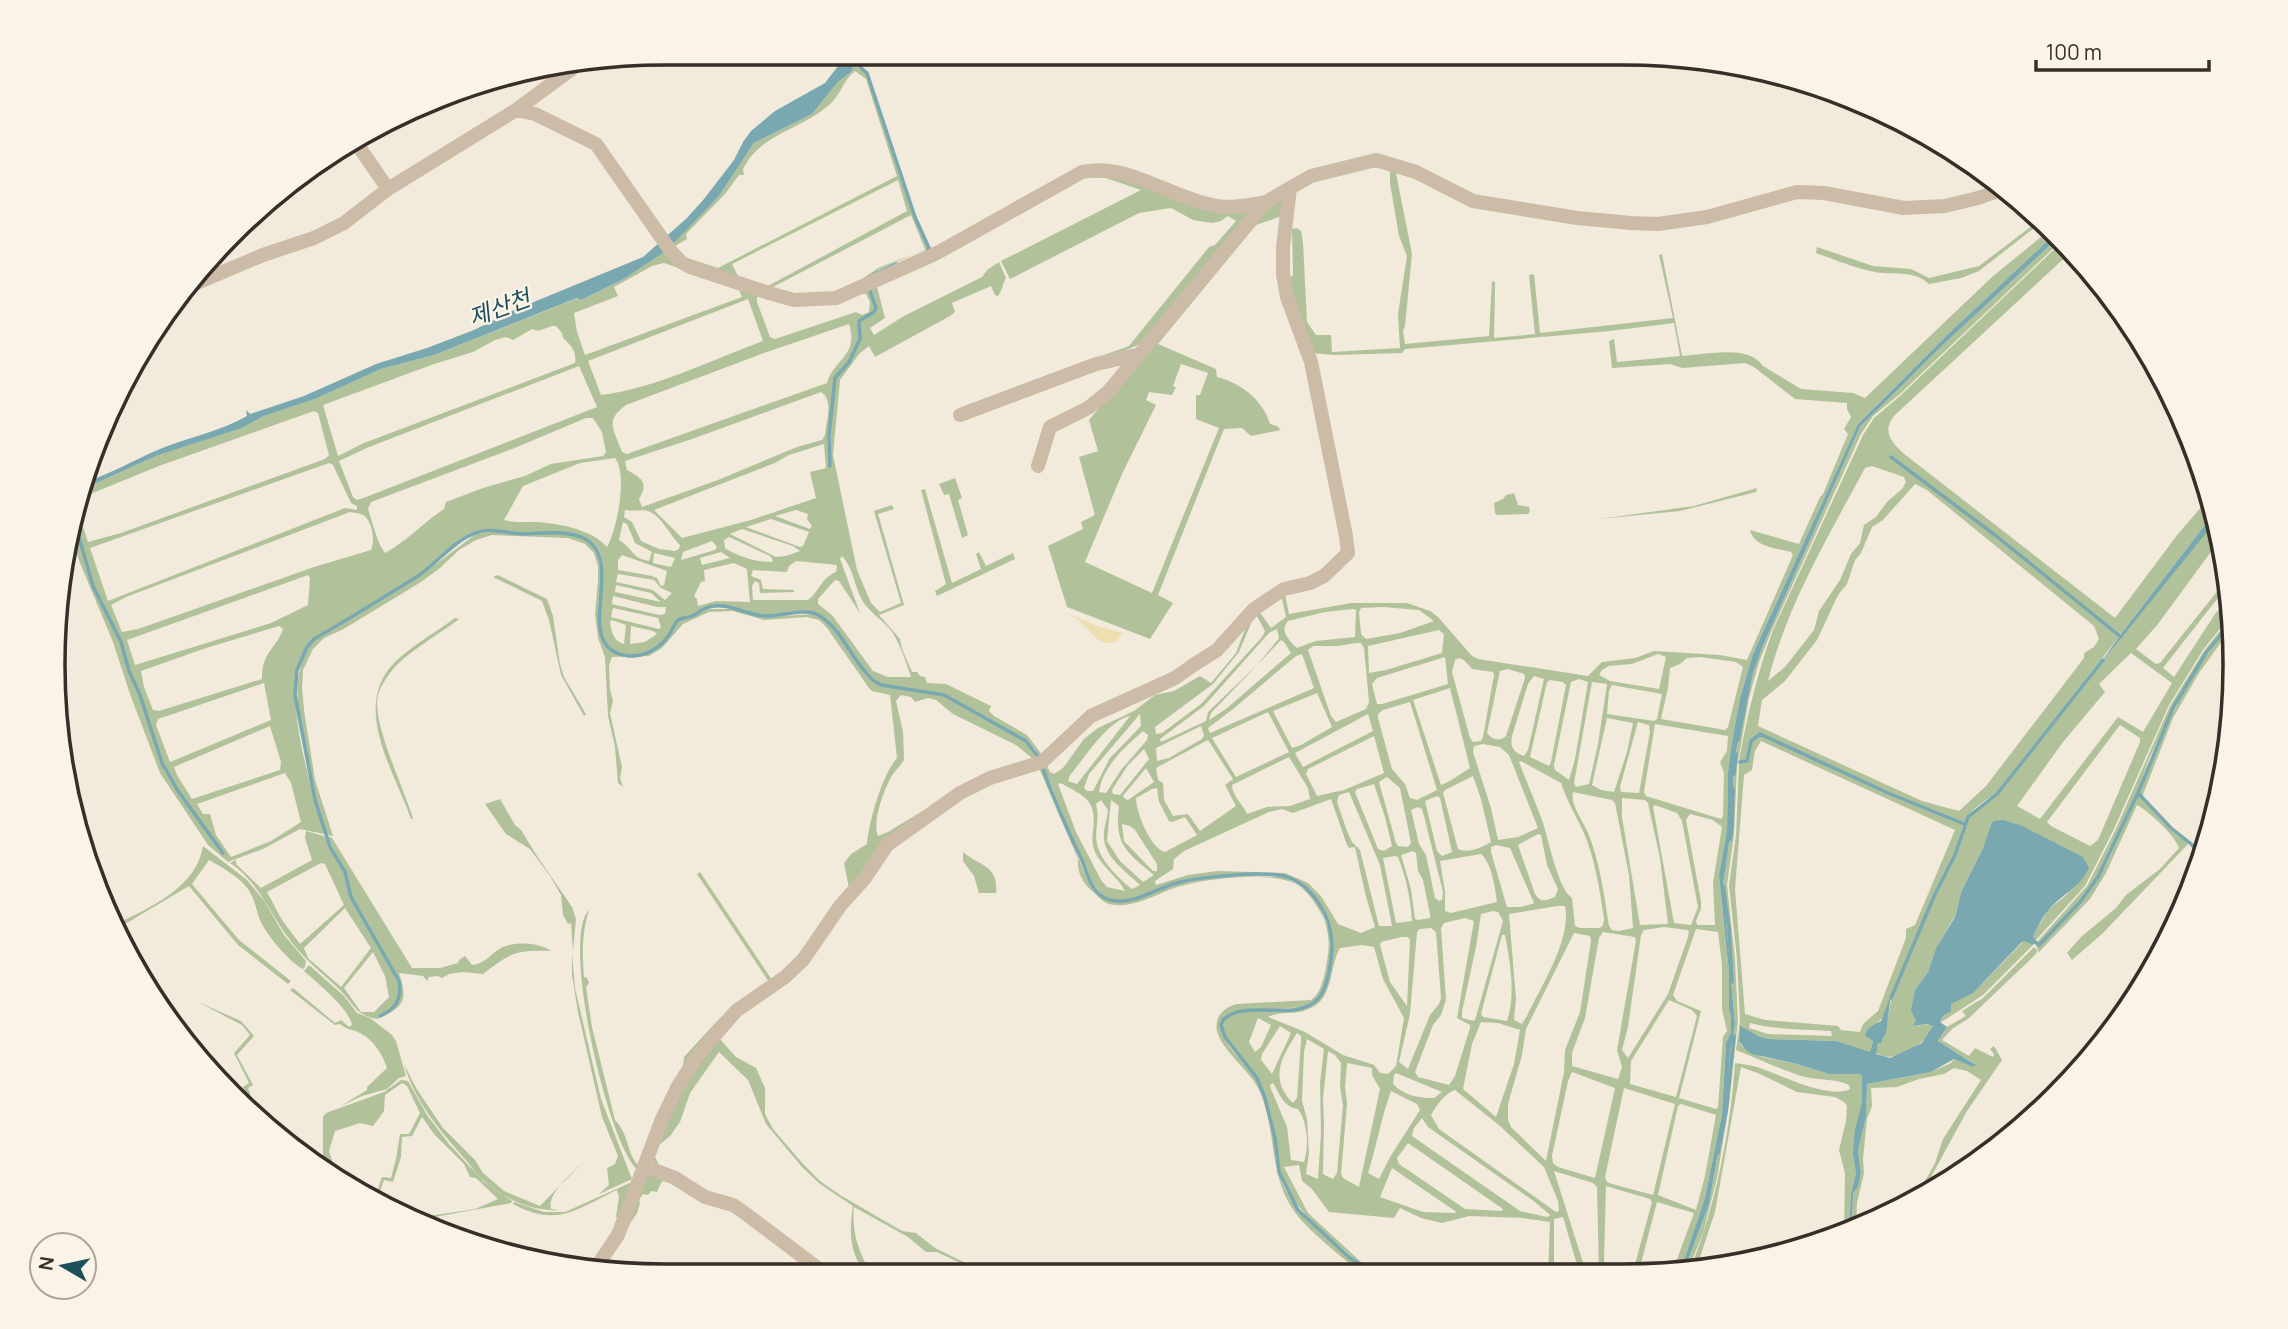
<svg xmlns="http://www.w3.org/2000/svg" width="2288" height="1329" viewBox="0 0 2288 1329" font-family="Manrope,'Noto Sans KR',sans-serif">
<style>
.green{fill:#b1c29b;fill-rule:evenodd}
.sand{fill:#eedfb1}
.water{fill:#79a8b0}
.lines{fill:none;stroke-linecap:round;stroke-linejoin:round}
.stream{stroke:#79a8b0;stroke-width:3.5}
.minor{stroke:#cbbba7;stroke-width:14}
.labels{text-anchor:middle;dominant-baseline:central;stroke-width:5;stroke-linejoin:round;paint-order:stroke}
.water-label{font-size:23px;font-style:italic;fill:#1c4f59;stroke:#faf3e7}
.rim{fill:none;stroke:#372e27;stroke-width:3.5}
</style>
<rect width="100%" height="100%" fill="#f2eadb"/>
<path class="green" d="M 853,65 L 866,73 L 871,85 L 902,182 L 928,248 L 878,270 L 870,277 L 870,281 C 849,291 832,298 808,298 C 784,298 697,272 679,257 C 674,254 672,250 671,244 L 719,196 L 754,143 L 812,114 L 838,82 L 851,72 ZM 855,71 L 866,79 L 897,176 L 718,268 L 678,255 L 675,246 L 687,239 L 686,234 L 725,194 L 739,175 L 744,175 L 743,169 C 761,133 801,130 829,105 C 841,95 843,80 855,71 ZM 898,180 L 907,211 L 768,286 L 738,276 L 732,264 ZM 911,215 L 925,249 L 922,251 L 878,268 L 852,286 L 832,293 L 791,294 L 771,288 Z
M 1390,168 L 1395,168 L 1412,254 L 1405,326 L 1403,331 L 1405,344 L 1489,336 L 1492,281 L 1495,282 L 1495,285 L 1494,338 L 1535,334 L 1529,275 L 1534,274 L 1540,333 L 1673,318 L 1659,255 L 1662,254 L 1682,356 C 1705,355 1748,344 1763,366 L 1801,389 L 1853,393 L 1865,398 L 1992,277 L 2052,228 L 2057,232 L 1948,334 L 1858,424 L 1753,654 L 1740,698 L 1731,748 L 1728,773 L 1727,830 L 1719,875 L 1729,972 L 1729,1009 L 1731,1017 L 1731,1032 L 1726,1043 L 1722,1114 L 1705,1198 L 1680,1272 L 1672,1273 L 1694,1213 L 1657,1202 L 1638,1275 L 1632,1275 L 1652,1202 L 1650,1199 L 1606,1186 L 1604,1260 L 1606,1273 L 1612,1275 L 1599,1275 L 1597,1187 L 1593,1183 L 1554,1171 L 1587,1275 L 1580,1275 L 1563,1217 L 1554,1219 L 1554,1275 L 1548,1275 L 1550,1222 L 1523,1218 L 1469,1216 L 1442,1223 L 1421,1218 L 1400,1208 L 1394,1218 L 1329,1212 L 1312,1189 L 1302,1181 L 1299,1165 L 1284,1167 L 1308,1213 L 1361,1262 L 1385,1275 C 1366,1275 1354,1258 1341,1247 C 1311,1223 1283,1197 1277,1157 C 1273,1131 1272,1103 1258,1079 C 1248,1061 1218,1042 1223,1020 C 1246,999 1296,1024 1319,1000 C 1329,990 1333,957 1332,944 C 1331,916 1314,887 1288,877 C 1265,869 1200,876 1177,882 C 1156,888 1128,908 1106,897 C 1084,886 1057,792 1042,765 L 1086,877 L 1098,894 L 1106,899 L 1117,902 L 1142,898 L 1176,884 L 1226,876 L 1284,877 L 1310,893 L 1319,906 L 1330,934 L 1331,956 L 1322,993 L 1317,999 L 1303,1007 L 1234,1012 L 1222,1019 C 1216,1044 1249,1062 1258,1082 C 1266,1100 1272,1120 1274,1139 C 1275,1150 1275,1160 1278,1171 C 1288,1206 1314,1226 1341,1249 C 1352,1259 1361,1268 1374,1275 L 1356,1275 L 1361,1273 C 1342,1257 1307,1230 1294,1211 C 1268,1173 1277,1131 1260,1092 C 1252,1072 1221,1050 1217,1031 C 1214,1016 1225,1007 1237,1004 L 1311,1000 C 1322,993 1325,973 1327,961 C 1331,940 1328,923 1316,905 C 1310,894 1300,885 1288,881 C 1261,872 1192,879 1166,891 C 1150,898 1128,909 1109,904 C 1102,902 1098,896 1092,891 C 1082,882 1077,872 1078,859 L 1039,768 L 1028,768 L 1047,760 L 1059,748 L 1046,764 L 1050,772 L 1054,774 L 1063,768 L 1084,739 L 1098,728 L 1134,711 L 1155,695 L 1174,691 L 1200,676 L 1211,683 L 1236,653 L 1250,616 L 1254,611 L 1261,614 L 1271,628 L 1286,617 L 1281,594 L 1288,591 L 1285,595 L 1289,614 L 1351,603 L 1407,603 L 1430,611 L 1438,617 L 1472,656 L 1478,659 L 1588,676 L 1602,662 L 1635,658 L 1654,651 L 1720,655 L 1747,660 L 1793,555 L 1791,552 C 1776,548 1754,547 1750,530 L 1799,544 L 1820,497 L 1823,494 L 1848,434 L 1844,429 L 1851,417 L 1847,409 L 1847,403 L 1795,399 L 1754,367 L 1745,363 L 1682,368 L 1670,364 L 1612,368 L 1609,341 L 1614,339 L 1617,362 L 1680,356 L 1674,323 L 1610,331 L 1405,349 L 1402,353 L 1334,355 L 1310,353 L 1287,280 L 1293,275 L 1292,229 L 1297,228 L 1301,231 L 1303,243 L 1307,322 L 1316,335 L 1331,335 L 1332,352 L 1400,348 L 1398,314 L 1407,256 L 1399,236 L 1390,183 ZM 1383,607 L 1419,610 L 1434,621 L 1400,633 L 1366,639 L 1361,634 L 1359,612 L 1361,608 ZM 1353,609 L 1356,610 L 1355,637 L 1316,641 L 1297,648 C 1289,640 1279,631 1288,621 L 1325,612 ZM 1254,616 L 1257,616 L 1265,631 L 1262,637 L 1201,704 L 1162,733 L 1156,734 L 1155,727 L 1213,684 L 1239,652 ZM 1277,629 L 1279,638 L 1258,664 L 1208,712 L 1206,721 L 1161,742 L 1160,739 L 1204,706 L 1269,633 ZM 1439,630 L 1444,634 L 1442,653 L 1386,670 L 1369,673 L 1368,646 ZM 1281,640 L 1284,642 L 1291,653 L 1226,709 L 1209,720 L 1211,713 ZM 1356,643 L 1361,643 L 1364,648 L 1369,702 L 1366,709 L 1336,722 L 1331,716 L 1308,650 L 1313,646 L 1338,646 ZM 1302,654 L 1314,688 L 1210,733 L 1208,728 L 1233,709 L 1296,656 ZM 1658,654 L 1666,657 L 1659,689 L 1610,681 L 1599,675 L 1602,670 L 1609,666 L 1632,664 ZM 1445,657 L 1448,684 L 1382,704 L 1377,704 L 1372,684 L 1377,678 ZM 1700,657 L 1736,662 L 1743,667 L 1728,727 L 1725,730 L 1661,719 L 1668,688 L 1670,668 L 1680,664 L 1687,658 ZM 1459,658 L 1464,660 L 1472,669 L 1493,672 L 1494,675 L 1483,737 L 1481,741 L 1473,742 L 1470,738 L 1452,672 L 1455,660 ZM 1508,669 L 1524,674 L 1525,678 L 1506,736 C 1500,742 1492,740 1487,733 L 1500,671 ZM 1534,676 L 1544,679 L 1528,750 L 1524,756 C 1513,752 1510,747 1512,736 L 1528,684 ZM 1579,679 L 1588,682 L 1575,759 L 1569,780 L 1555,770 L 1554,765 L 1571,682 ZM 1550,680 L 1563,682 L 1566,685 L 1551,762 L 1549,766 L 1530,757 L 1547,682 ZM 1592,682 L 1607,684 L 1598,744 L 1589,784 L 1576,787 L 1574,783 ZM 1612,685 L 1662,694 L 1657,719 L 1654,721 L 1607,714 L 1609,691 ZM 1450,688 L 1470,768 L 1450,781 L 1441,785 L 1413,700 ZM 1317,693 L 1332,727 L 1301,745 L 1292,748 L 1273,711 ZM 1410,702 L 1437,790 L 1417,800 L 1410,798 L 1405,784 L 1392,769 L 1378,718 L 1378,714 L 1383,710 ZM 1268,712 L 1289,752 L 1236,777 L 1212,738 ZM 1140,714 L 1141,726 L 1110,758 L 1093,791 L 1087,791 L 1084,788 L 1089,774 ZM 1368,714 L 1373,731 L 1303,767 L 1295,753 ZM 1130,716 L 1077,784 L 1068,781 L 1070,775 C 1085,758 1107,721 1130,716 ZM 1607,718 L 1633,723 L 1627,752 L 1614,792 L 1601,790 L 1592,785 ZM 1638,722 L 1649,725 L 1650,732 L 1639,793 L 1621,792 L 1620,787 ZM 1655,724 L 1728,736 L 1727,751 L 1720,762 L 1724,773 L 1723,816 L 1721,819 L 1646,796 L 1644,792 ZM 1201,726 L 1204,735 L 1202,739 L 1169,758 L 1157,761 L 1156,748 ZM 1143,731 L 1148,735 L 1147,740 L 1121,770 L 1106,793 L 1099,792 C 1103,766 1124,748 1143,731 ZM 1374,736 L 1384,773 L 1344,790 L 1317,796 L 1306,774 L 1308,769 ZM 1208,740 L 1233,779 L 1225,785 L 1236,806 L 1200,831 L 1188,814 L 1173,816 L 1164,800 L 1163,783 L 1158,780 L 1156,768 ZM 1483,744 L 1500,747 L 1509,755 L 1538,828 L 1518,837 L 1498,840 L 1491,808 L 1473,752 L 1474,746 ZM 1144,749 L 1149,759 L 1120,795 L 1113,794 L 1112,790 L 1128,765 ZM 1289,757 L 1308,788 L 1310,799 L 1290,806 L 1267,807 L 1247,814 C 1243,804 1232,796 1232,785 ZM 1521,761 L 1561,783 C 1567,801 1576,816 1584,833 C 1595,859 1600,891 1604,919 L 1603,925 L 1600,928 L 1580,928 L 1575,926 L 1572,898 C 1558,889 1549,841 1543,823 C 1536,803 1527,783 1519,762 ZM 1146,768 L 1154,782 L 1128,800 L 1124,798 L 1123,796 ZM 1473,776 L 1481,799 L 1491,842 C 1482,847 1469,854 1458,849 L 1443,793 L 1445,790 ZM 1387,777 L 1400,788 L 1411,843 L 1408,847 L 1398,846 L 1396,843 L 1379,782 ZM 1061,783 C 1085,797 1097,799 1093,831 C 1092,838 1092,845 1095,852 C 1102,867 1118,877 1125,891 L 1107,887 L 1101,880 L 1076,832 L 1058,784 ZM 1374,784 L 1385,817 L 1392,846 L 1384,851 L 1378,849 L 1355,792 L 1357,789 ZM 1157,788 L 1159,802 L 1169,821 L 1172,822 L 1185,817 L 1197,835 L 1165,852 C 1151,849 1136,813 1136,798 L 1152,789 ZM 1349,792 L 1380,865 L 1392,926 L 1379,926 L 1360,850 L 1352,842 L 1347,831 L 1337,802 L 1339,795 ZM 1573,792 L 1612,800 L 1615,803 L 1629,875 L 1633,928 L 1619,931 L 1612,930 L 1609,926 C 1604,895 1600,862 1588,833 C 1583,821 1570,805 1573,792 ZM 1437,796 L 1440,798 L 1452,852 L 1442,856 L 1437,851 L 1425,801 ZM 1622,798 L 1645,800 L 1648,803 L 1660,858 L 1668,924 L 1640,925 L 1622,817 ZM 1331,799 L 1347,845 L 1349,848 L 1355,847 L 1366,897 L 1375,927 L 1361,933 L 1338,924 L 1321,896 L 1308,883 L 1285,873 L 1217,871 L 1188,875 L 1156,885 L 1155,881 L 1173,869 L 1174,859 L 1184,851 L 1269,812 L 1282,809 L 1293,813 ZM 1101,800 L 1108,810 C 1107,820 1103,829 1104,839 C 1106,859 1127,872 1140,885 L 1132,889 C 1119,879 1100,860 1097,844 C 1094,832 1100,819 1096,804 ZM 1111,800 L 1119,806 C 1114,844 1126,852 1154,875 L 1143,882 L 1120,861 L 1107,841 ZM 1655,805 L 1677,813 L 1682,821 L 1698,907 L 1691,925 L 1674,923 L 1653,807 ZM 1418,807 L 1422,809 L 1424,816 L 1443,892 L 1442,900 L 1439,901 L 1435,898 L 1426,855 L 1419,844 L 1411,810 ZM 1690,814 L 1713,820 L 1722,827 L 1713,883 L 1715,925 L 1697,925 L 1696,921 L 1701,909 L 1701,901 L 1686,820 ZM 1122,824 L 1130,826 L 1135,830 L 1157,864 L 1157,871 L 1153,871 L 1124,841 ZM 1538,834 L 1541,835 L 1547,865 L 1558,889 L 1555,897 C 1545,901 1541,903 1535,894 L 1518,845 ZM 1496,845 L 1510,848 L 1534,903 L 1532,904 L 1520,907 L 1507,907 L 1491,852 L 1491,847 ZM 1413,851 L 1416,853 L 1418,871 L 1423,880 L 1430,914 L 1430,918 L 1418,920 L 1415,919 L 1411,889 L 1401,855 ZM 1481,854 C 1492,864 1495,887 1497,902 L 1451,913 L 1445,911 L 1445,891 L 1440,861 ZM 1395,856 L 1398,857 C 1406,877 1411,900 1412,921 L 1396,923 L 1383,858 ZM 1557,906 L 1565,906 C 1572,939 1541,986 1527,1016 L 1522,1024 L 1514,1020 L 1516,999 L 1509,914 ZM 1493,911 L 1498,912 L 1503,921 L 1476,1017 L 1474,1021 L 1462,1018 L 1462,1012 L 1476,947 L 1481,914 ZM 1465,918 L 1474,921 L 1457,1018 L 1470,1025 L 1470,1028 L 1455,1076 L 1449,1085 L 1418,1077 L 1415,1072 L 1433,1025 L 1441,1015 L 1446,1000 L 1441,928 L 1444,923 ZM 1664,927 L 1687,930 L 1689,931 L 1688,937 L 1668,994 L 1628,1058 L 1622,1050 L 1628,1027 L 1641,935 L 1644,930 ZM 1431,928 L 1436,932 L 1441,998 L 1439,1004 L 1430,1015 L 1408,1069 L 1399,1062 L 1410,1014 L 1417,932 L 1420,929 ZM 1696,929 L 1718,932 L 1722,964 L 1722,1009 L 1727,1031 L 1723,1037 L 1718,1107 L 1716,1109 L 1679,1098 L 1701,1011 L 1677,1001 L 1673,995 ZM 1603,932 L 1635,937 L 1636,941 L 1617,1050 L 1622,1067 L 1618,1079 L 1572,1066 L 1572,1053 L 1585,1018 L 1599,938 ZM 1574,933 L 1590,936 L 1591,941 L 1580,1012 L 1565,1050 L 1564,1072 L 1546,1161 L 1511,1127 L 1508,1120 L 1508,1104 L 1522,1055 L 1526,1029 ZM 1502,935 L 1505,935 C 1510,961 1516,995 1507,1021 L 1483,1017 L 1481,1014 ZM 1401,937 L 1408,937 L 1410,940 L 1407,1006 L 1390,982 L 1380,945 L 1381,942 ZM 1362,945 L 1374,947 L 1383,979 L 1404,1018 L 1396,1066 L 1388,1074 L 1380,1073 L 1374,1065 L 1343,1055 L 1305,1032 L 1268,1017 C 1279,1011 1294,1015 1306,1010 C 1335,1001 1328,969 1340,948 ZM 1669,1000 L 1692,1010 L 1697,1016 L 1676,1097 L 1630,1084 L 1631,1061 ZM 1258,1018 L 1271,1025 L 1261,1047 L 1255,1052 L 1249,1042 ZM 1481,1022 L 1498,1023 L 1520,1030 L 1514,1064 L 1496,1117 L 1463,1089 L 1472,1044 ZM 1280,1026 L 1291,1033 L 1272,1074 L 1261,1060 L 1262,1054 ZM 1297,1033 L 1301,1036 L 1301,1041 L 1297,1098 L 1293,1103 C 1269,1079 1281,1058 1297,1033 ZM 1307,1039 L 1324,1049 L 1320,1083 L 1321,1133 L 1318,1179 L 1306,1174 L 1309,1153 L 1307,1119 L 1302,1101 L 1304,1052 ZM 1328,1051 L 1335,1055 L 1341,1063 L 1340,1087 L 1343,1105 L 1337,1173 L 1333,1179 L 1323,1174 L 1324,1122 L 1323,1099 ZM 1347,1063 L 1372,1068 L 1372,1075 L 1380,1089 L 1359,1187 L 1343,1178 L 1341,1174 L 1347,1104 L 1345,1087 ZM 1572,1072 L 1615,1088 L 1595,1178 L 1558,1167 L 1553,1163 L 1552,1156 L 1568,1081 ZM 1396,1073 L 1442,1092 L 1434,1098 C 1418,1098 1405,1096 1393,1084 L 1394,1075 ZM 1273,1083 C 1280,1094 1283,1107 1298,1109 C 1308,1123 1309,1146 1304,1162 L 1291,1160 L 1287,1127 L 1271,1089 L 1270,1085 ZM 1624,1088 L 1675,1104 L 1653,1195 L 1612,1184 L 1607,1182 L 1605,1177 ZM 1455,1090 L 1500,1126 L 1544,1167 L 1558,1201 L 1559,1211 L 1556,1212 L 1439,1129 L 1431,1115 C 1436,1106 1445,1093 1455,1090 ZM 1391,1091 L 1417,1104 L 1420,1110 L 1390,1157 L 1379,1179 L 1368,1173 C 1377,1145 1381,1118 1391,1091 ZM 1681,1104 L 1716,1115 L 1705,1176 L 1696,1210 L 1658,1195 L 1678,1106 ZM 1422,1118 L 1428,1127 L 1535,1202 L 1550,1215 L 1547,1217 L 1520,1211 L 1412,1136 L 1414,1128 ZM 1408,1143 L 1503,1209 L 1502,1211 L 1465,1209 L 1399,1164 L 1397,1158 ZM 1392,1168 L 1455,1211 L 1456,1213 L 1423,1212 L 1380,1197 Z
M 1091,173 L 1255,208 L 1140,344 L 1124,351 L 1098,357 L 1129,346 L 1209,247 L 1215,245 L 1236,221 L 1228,216 L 1221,221 L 1212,223 L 1193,220 L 1171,208 L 1139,213 L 1010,279 L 1001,261 L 1141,190 L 1106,178 L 1082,177 Z
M 1278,200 L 1282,200 L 1285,205 L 1278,258 L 1282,291 L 1308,363 L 1323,433 L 1306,364 L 1288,317 L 1279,284 L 1277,253 L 1282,216 L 1256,225 L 1158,344 L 1216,369 L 1217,377 C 1241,383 1263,400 1270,424 L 1277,426 L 1281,430 L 1251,436 L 1242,428 L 1224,429 L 1158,595 L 1173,603 L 1150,639 L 1067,607 L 1048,546 L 1083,529 L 1081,522 L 1095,515 L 1079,457 L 1098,451 L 1089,420 L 1209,273 L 1253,223 ZM 1181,364 L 1208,373 L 1200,395 L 1196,395 L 1196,419 L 1219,428 L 1152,593 L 1085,562 L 1122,474 L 1156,405 L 1146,400 L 1149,392 L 1172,395 L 1176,387 L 1173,386 Z
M 2041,219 L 2043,221 L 1979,271 L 1961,278 L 1929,284 C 1913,269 1895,276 1875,272 C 1855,268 1835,260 1816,253 L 1817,247 L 1873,266 L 1911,269 L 1929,278 L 1979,266 Z
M 980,233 L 983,235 L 877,287 L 885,318 L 870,328 L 874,335 L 904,316 L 982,277 L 987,270 L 999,262 L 1006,278 C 1002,284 1003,290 998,296 L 995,295 L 991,286 L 952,303 L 955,312 L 950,316 L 875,357 L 869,346 L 859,354 L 840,380 L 833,455 L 857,570 L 871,603 L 880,612 L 901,603 L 874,511 L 892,505 L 894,509 L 878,514 L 904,605 L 879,615 L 900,639 L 902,649 L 912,672 L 917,672 L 920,676 L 925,677 L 927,683 L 946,684 L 991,706 L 989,711 L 994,716 L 1027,735 L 1043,756 L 1095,709 L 1143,689 L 1195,661 L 1170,677 L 1102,706 L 1088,716 L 1041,761 L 996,774 L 968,787 L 890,839 L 863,877 L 839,903 L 794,965 L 737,1009 L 704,1043 L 672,1093 L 642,1164 L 637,1169 C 608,1144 560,938 589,910 C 582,932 582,954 584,977 L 587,978 L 589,983 L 586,987 L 592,1027 L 615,1120 C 629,1134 627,1154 638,1165 L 643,1159 L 667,1097 L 683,1067 L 684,1057 L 720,1018 L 769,982 L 697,874 L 700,872 L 772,980 C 804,955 823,918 849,888 L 844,863 L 851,854 L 867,844 C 869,821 882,775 897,758 L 890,695 L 872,691 L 869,688 L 827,628 L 819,620 L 807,617 L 764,620 L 733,611 L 709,612 L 683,624 L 662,648 L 649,656 L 612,657 L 609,665 L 610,689 L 613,701 L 610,713 L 622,767 L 620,778 L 623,787 L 618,783 L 615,747 L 608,716 L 605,657 L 598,638 L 595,615 L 598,580 L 598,566 L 594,553 L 585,544 L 568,538 L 492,535 L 476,540 L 459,550 L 440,568 L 421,582 L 342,630 L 324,638 L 313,649 L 303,670 L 302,688 L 304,710 L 315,780 L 333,836 L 326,835 C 314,787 275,679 315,640 L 420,576 L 476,534 L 500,531 L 524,535 L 554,533 L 576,536 L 589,541 L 597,551 L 602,581 L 598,604 L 600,635 L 603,643 L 614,653 L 628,656 L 647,654 L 667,640 L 678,621 L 707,609 L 734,609 L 768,617 L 815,614 L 827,623 L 839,637 L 867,677 L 873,682 L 880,686 L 943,696 L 1026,742 L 1040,759 L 1035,749 L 1027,740 L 944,695 L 881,685 L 874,681 C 853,663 845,631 821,616 C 806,606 785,615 769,616 C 748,616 728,600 706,607 C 702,609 697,613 692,615 C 688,617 681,616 678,620 C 673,624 671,633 666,638 C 658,648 643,657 629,655 C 568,646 628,560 588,539 C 569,529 546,533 525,533 C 507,533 491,526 473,533 C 452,542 437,563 418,575 C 384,597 349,618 314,639 C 273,679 312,785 324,834 L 300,829 L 263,849 L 228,862 L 208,845 L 160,773 L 130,694 L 113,642 L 80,563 L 70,533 L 72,515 L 92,586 L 120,642 L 128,672 L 139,695 L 162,764 L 190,810 L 225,856 L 179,790 L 163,763 L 141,695 L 129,671 L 122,642 L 94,586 L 73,511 L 81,490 L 156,456 L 242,428 L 264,416 L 315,399 L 381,369 L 434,355 L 578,298 L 581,300 L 624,279 L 666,251 L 689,268 L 746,288 L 790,300 L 826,301 L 863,290 L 952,249 ZM 664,263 L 738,288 L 742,297 L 585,355 L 577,332 L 574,313 L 618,296 L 614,287 L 652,266 ZM 870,290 L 877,308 L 875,313 L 860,322 L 861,339 L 849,362 L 836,379 L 831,415 L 831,469 L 828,435 L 834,378 L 848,361 L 860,338 L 858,321 L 874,312 L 876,308 L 870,296 ZM 862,294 L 866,294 L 870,302 L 869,312 L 862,315 L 856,312 L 775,339 L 770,337 L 757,302 L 757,297 L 760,295 C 803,303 818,309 862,294 ZM 748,299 L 763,341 C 711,360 657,388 601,395 L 588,361 ZM 849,324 C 859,356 834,359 827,383 L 627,454 L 622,452 C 614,429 604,421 626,405 L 764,353 ZM 552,326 L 556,326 L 562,333 L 563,338 C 570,344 577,351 575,363 L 364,443 L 338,456 L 323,405 L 434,364 L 473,352 L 495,340 L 506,337 L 513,340 L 532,329 L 538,331 ZM 579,366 L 597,407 L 366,497 L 357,500 L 353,497 L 339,461 L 369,447 ZM 821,392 C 834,400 826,422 825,435 L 822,440 L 797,447 L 718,480 L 642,507 L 639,499 C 649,483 642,478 627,470 L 625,461 L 692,439 ZM 314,411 L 318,413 L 329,455 L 325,459 L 121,533 L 88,542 L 77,509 L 78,499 L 159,466 ZM 586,418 L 593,418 L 602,432 L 606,452 L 603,456 L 551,464 L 525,476 L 483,488 L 446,502 L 444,509 C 424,522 406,542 385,553 C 378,545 372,521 368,509 L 371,502 L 517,447 ZM 824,444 L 826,468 L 810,472 L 816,498 L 751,520 L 682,538 L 654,510 L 775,463 L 789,455 ZM 615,458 C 628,474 617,530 607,547 C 592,529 554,522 531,522 C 521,522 513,523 504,520 L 523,486 L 580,463 ZM 329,463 L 333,465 L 351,503 L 357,506 L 357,510 L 345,508 L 108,601 L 90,548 ZM 625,510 C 633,512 641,509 648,511 C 663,517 670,536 680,545 L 679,549 L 675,551 L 659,549 L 641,541 L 632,522 L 624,517 ZM 796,510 L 808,514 L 807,519 L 812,526 L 810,529 L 775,516 ZM 350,512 C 354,513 359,513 363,515 C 373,521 375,541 371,550 L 314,567 L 138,629 L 122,632 L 111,605 L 126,597 ZM 771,519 L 809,532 L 803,546 L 800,547 L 746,527 ZM 623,522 L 627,524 L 635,543 L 652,552 L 649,561 C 631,558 633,548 619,540 ZM 742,529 L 793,546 L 800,551 L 786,556 L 776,557 L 730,534 ZM 729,537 L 770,556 L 773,560 L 772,562 C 757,562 738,557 725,548 L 724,540 ZM 712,541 L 717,547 L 715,550 L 681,560 L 683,552 ZM 721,552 L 730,558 L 702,565 L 700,558 ZM 654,553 L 675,558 L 671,567 L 653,563 ZM 622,555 L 667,571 L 664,585 L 661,586 L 657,578 L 652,576 L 618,570 L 618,560 ZM 842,556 C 853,567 854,585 862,600 C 868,611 880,618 889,628 C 898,638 907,664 911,677 L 888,677 L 873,671 L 832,615 L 818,604 L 818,599 L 835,580 L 839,581 L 860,613 L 840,559 ZM 796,561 L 837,565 L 836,572 C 820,579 820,591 808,600 L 753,600 L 752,586 L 755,581 L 759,583 L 760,593 L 794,592 L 794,590 L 763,589 L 761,580 L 751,576 L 753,570 L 787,572 L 789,566 ZM 734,563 L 747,569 L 750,602 L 716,601 L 698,606 L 697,599 L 694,596 L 701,582 L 705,581 L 704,570 ZM 618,574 L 654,580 L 661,588 L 672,593 L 665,600 L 653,590 L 616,582 ZM 308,575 L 310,578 L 308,605 L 271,623 L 135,665 L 127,640 ZM 616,585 L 651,593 L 661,602 L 615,592 ZM 613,596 L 657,607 L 666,607 L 665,614 L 659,615 L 612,604 ZM 613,608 L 658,618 L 661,627 L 659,629 L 614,618 L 611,617 ZM 612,620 L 626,625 L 624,644 C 614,642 611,631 610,622 ZM 279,626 L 283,629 C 275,651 262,651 262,679 L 159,711 L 153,710 L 144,687 L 141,671 L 206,648 ZM 631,626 L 653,631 L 657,634 L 645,642 L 630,644 ZM 264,683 L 271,720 L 170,762 L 156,725 L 158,719 ZM 901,695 L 911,697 L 915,702 L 928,698 L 936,700 L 953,714 L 1016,745 L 1032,758 L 1031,761 L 972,781 L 888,832 L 878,836 C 872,822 883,793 890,779 C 893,772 900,767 904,760 L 903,732 L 896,701 ZM 270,726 L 281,762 L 280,770 L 192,799 L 177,775 L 174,767 ZM 285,773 L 291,783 L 301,822 L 271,841 L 231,857 L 216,835 L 210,814 L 203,814 L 197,804 Z
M 2060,236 L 2062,239 L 2060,242 L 1900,394 L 1873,416 L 1861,434 L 1772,630 L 1759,662 L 1749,698 L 1737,767 L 1734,835 L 1727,885 L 1735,959 L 1738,1021 L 1729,1105 L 1717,1178 L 1703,1233 L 1688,1270 L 1684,1271 L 1709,1204 L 1727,1103 L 1730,1052 L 1735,1025 L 1723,885 L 1732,823 L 1734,760 L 1754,666 L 1860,427 L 1944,344 Z
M 2063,241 L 2072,251 L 1896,414 C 1882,429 1889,440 1903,453 L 2115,618 L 2178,534 L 2209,498 L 2214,513 L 2120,635 L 1996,535 L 1891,456 L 1995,536 L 2119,637 L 1996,793 C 1984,802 1970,809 1964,823 L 1888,792 L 1760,733 C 1748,737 1748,749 1746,761 L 1739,761 C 1747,716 1757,674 1773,630 L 1863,435 L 1874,418 L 1901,395 ZM 1872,466 L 1904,477 L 1906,482 L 1902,489 L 1887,502 L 1876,517 L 1864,525 L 1860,543 L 1851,554 L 1840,580 L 1819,611 L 1814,630 L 1785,667 L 1768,681 C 1787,605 1828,537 1865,468 ZM 1915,484 L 1927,490 L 2094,626 L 2099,639 L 2094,647 L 2084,653 L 2084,658 L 1986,786 L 1959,811 L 1922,801 L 1758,726 L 1762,700 L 1785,681 L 1817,640 L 1838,595 L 1847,584 L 1855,560 L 1861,553 L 1872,527 L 1883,520 Z
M 955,478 L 962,498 L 958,500 L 968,535 L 962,538 L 949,494 L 944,495 L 939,484 Z
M 1757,488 L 1756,492 L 1680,511 L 1599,519 L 1694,506 Z
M 925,489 L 952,583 L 981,569 L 976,554 L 979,552 L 986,566 L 1013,553 L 1015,559 L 937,596 L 935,591 L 946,584 L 921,490 Z
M 1514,493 L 1518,505 L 1529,507 L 1530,511 L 1528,514 L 1497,515 L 1495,513 L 1494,503 L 1503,499 L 1506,495 Z
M 2216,519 L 2221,538 L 2158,624 L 2136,649 L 2156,664 L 2160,663 L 2227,579 L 2228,585 L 2163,668 L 2174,677 L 2215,614 L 2229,598 L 2231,615 L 2203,650 L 2169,705 L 2113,831 L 2085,886 L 2036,940 L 2033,936 L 2048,910 L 2065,896 L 2087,873 L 2082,857 L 2023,826 L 1991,824 L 1983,848 L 1961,892 L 1955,916 L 1936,948 L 1928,972 L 1915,990 L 1916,1021 L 1912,1026 L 1931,1024 L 1934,1029 C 1921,1046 1893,1067 1873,1051 L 1884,1038 L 1892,996 L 1936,894 L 1955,856 L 1969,817 L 1998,794 ZM 2131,653 L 2172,683 L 2143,732 L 2118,717 L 2040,819 L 2017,806 L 2063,742 L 2105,692 L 2099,684 ZM 2120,725 L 2140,738 L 2140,742 L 2098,840 L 2090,846 L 2051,826 L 2047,822 Z
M 498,575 L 547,599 L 553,616 L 560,664 L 564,677 L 586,714 L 584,716 L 561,675 L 549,620 L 542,601 L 493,577 Z
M 2231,617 L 2231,621 L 2205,653 L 2173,708 L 2149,759 L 2137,793 L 2098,876 L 2079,901 L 2039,944 L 2037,942 L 2087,886 L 2115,831 L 2170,706 L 2204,651 Z
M 455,618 L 459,619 C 441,633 408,652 394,668 C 388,675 381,685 378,695 C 371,722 405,790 413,819 L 411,819 C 395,772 351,708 394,663 C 411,646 435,633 455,618 Z
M 2231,623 L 2232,627 L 2199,673 L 2173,718 L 2142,797 L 2139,793 C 2161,732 2189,673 2231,623 Z
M 1760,735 L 1887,794 L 1963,825 L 1954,855 L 1934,893 L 1884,1016 L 1865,1036 L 1873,1041 L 1870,1053 L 1836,1041 L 1769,1039 C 1758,1036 1750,1031 1740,1027 L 1739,1041 L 1742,1046 L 1762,1057 L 1797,1064 L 1829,1074 L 1860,1074 L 1862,1077 L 1862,1101 L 1855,1129 L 1856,1173 L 1851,1193 L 1849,1231 L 1844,1233 L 1845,1173 L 1839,1150 L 1846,1121 L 1847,1106 L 1844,1102 L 1835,1097 L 1797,1092 L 1760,1074 L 1741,1067 L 1715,1212 L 1696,1269 L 1690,1270 C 1716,1204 1730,1133 1735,1063 C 1742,1064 1750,1065 1757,1067 C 1779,1074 1828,1100 1850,1089 L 1849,1085 C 1837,1079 1819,1080 1805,1077 C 1781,1070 1759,1059 1736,1050 L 1740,1021 L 1737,959 L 1729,885 L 1736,835 L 1739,763 L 1748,762 L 1751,741 ZM 1761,741 L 1955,830 L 1915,925 L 1906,929 L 1906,938 L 1878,1011 L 1863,1024 L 1860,1032 L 1841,1030 L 1838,1026 L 1765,1020 L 1745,1014 L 1735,889 L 1744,775 L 1752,770 L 1755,751 ZM 1750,1023 C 1776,1030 1804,1029 1831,1031 L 1832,1036 L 1768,1034 L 1749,1028 Z
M 2138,795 L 2170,829 L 2189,843 L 2102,934 L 2072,960 L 2067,953 L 2081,937 L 2116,908 L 2126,895 L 2160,869 L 2179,848 C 2175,835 2148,811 2137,805 L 2106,873 L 2090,899 L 2039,952 L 2036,946 L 2039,946 L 2092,888 L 2106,865 Z
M 500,799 L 515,825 L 521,830 L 537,856 L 572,907 L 576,919 L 573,951 L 571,923 L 568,924 L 563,915 L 561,895 L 550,876 L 530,849 L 506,834 L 485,804 Z
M 306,831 L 324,836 L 344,873 L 350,897 L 398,982 C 401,1002 392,1008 377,1018 L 396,1006 L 400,995 L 399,981 L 352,897 L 346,872 L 326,836 L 332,838 L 412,968 L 440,968 L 458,963 L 459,960 L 465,956 L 472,965 C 485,964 490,954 501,948 C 514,941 539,942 551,951 C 514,950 511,953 483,974 L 462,972 L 449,974 L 442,978 L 438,976 L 429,977 L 427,981 L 423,976 L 399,973 C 408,1000 405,1007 377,1019 C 355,1015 354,1004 340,990 C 323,974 304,959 290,940 C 270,914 259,882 230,863 L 236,860 L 236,864 L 261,888 L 312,860 L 305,838 ZM 321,863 L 325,864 L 344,905 L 300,944 L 282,920 L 267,892 ZM 345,908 L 371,948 L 341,987 L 308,958 L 304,948 ZM 373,952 L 385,976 L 389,997 L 374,1012 L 361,1012 L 344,988 Z
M 203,846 L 247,880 L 265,902 L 284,935 L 306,961 L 305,967 L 303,969 C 290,963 265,933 260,920 C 256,910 255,899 248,889 C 238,876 223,868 209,860 L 192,884 L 239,940 L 291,981 L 288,984 L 238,945 L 189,886 L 120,927 L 118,923 C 152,907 197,886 203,846 Z
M 963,852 C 979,866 999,865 996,893 L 979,893 L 974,876 L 963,861 Z
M 2025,940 L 2033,945 L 1983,995 L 1940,1023 L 1950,1004 L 1983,983 Z
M 2034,947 L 2038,951 L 2034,956 L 1969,1018 L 1952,1029 L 1942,1040 L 1969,1056 L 1975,1048 L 1993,1057 L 1994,1054 L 1990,1049 L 1994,1046 L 2002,1060 L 1967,1111 L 1919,1199 L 1914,1201 L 1935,1163 L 1943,1139 L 1981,1080 L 1967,1071 L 1954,1068 L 1944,1074 L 1919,1079 L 1897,1087 L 1871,1088 L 1872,1106 L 1867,1119 L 1863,1159 L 1864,1173 L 1857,1203 L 1856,1228 L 1852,1230 L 1853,1193 L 1858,1187 L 1861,1173 L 1858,1151 L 1866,1117 L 1867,1084 L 1931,1072 L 1951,1063 L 1954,1059 L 1974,1067 L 1975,1064 L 1938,1041 L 1947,1027 L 1966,1016 L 1962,1011 L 1983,998 Z
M 572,952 L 575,988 L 601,1099 L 632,1179 L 599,1194 L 609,1185 L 607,1168 L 615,1164 L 618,1156 L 602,1117 L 578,1012 L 572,975 Z
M 309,965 L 344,996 L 357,1013 L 370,1018 L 392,1035 L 396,1041 L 406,1076 L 399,1078 L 387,1089 L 362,1096 L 341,1106 L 367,1090 L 367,1087 L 387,1068 C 382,1054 374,1040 360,1033 C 352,1029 347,1030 340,1024 L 335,1025 L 290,990 L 293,988 L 335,1023 L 341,1020 L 349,1027 L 352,1025 C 349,1008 317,983 304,971 Z
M 760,996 L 719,1038 L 736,1057 L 756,1068 L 765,1088 L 765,1114 L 773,1129 L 803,1164 L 820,1181 L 840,1195 L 902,1231 L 916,1233 L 935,1248 L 978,1269 C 995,1263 1002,1267 1017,1275 L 1007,1275 L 994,1268 L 977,1271 L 937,1252 L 926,1252 L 908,1237 L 854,1207 C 851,1230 859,1256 873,1275 L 868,1275 C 849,1256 849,1231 853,1206 L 820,1184 L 802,1167 L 766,1124 L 748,1080 L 719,1052 L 690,1093 L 680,1122 L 670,1136 L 658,1146 L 655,1157 L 660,1167 L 655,1165 L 652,1157 L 653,1150 C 675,1090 705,1033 760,996 Z
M 198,1002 L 241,1021 L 254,1036 L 237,1055 L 253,1085 L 248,1088 L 256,1110 L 249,1103 L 243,1087 L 249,1083 L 234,1053 L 250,1035 L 242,1025 Z
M 404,1064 L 416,1088 L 443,1128 L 475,1160 L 483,1173 L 504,1191 L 540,1206 L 584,1161 C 573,1172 547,1193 551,1209 L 559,1210 C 531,1212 497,1196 478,1175 C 473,1170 469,1163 464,1158 C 439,1129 415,1102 404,1064 Z
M 401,1080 L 408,1081 L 427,1115 L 449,1144 L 484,1182 L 512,1201 L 511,1203 L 418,1220 L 415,1218 L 475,1209 L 498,1199 L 476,1178 L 470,1177 L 464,1164 L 434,1134 L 422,1117 L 412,1136 L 402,1137 L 401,1157 L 393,1182 L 384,1180 L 377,1199 L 375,1198 L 382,1177 L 391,1178 L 396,1159 L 400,1134 L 409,1134 L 420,1113 L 407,1086 L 402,1083 L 385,1095 L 384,1111 L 373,1126 L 360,1123 L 335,1131 L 329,1151 L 332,1160 L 328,1175 L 323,1172 L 323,1117 L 326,1113 L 384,1092 Z
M 650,1174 L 673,1180 L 703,1198 L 740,1211 L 825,1275 L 819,1275 L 743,1215 L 699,1199 L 665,1179 L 661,1183 L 657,1192 L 651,1191 L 648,1195 L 643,1194 L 639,1200 L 640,1203 L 637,1213 L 600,1270 L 598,1270 C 616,1244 628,1221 636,1190 C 639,1182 641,1177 650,1174 Z
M 632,1182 L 619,1219 L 616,1217 L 619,1197 L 617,1190 C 577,1209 557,1228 513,1204 L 514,1202 L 544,1212 L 565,1212 Z"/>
<path class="sand" d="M 1064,612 L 1100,627 L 1123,633 L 1115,643 C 1096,644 1096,636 1085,626 C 1079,620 1071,616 1064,612 Z"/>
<path class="water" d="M 848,53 L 858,53 L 851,72 L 838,82 L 812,114 L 754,143 L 719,196 L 666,251 L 624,279 L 581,300 L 577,298 L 434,355 L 381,369 L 315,399 L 264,416 L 242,428 L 156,456 L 81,490 L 84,482 C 110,475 135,459 160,449 C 189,437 219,432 247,416 L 246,410 L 250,414 L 304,396 L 376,364 L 427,348 L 474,330 L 512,311 L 643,257 L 687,218 L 704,199 L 734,160 L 743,142 L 751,131 L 775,111 L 825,83 Z
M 2057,232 L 2060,236 L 1944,344 L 1860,427 L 1754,666 L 1734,760 L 1732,823 L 1723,885 L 1735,1025 L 1730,1052 L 1727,1103 L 1709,1204 L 1684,1271 L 1680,1272 L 1705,1198 L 1722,1114 L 1726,1043 L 1731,1032 L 1731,1017 L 1729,1009 L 1729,972 L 1719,875 L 1727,830 L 1728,773 L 1731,748 L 1740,698 L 1753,654 L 1858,424 L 1948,334 Z
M 2214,513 L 2216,519 L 2210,528 L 2095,671 L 2124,630 Z
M 2003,820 L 2023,826 L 2083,857 L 2089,868 C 2081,887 2059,896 2047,912 C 2041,919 2038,928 2033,936 L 2036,940 L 2033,945 L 2025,941 L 2022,942 L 1973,993 L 1951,1004 L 1951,1011 L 1944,1015 L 1940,1022 L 1947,1027 L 1938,1041 L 1976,1065 L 1973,1067 L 1954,1059 L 1931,1072 L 1867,1084 L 1866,1117 L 1858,1151 L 1861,1173 L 1858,1187 L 1853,1193 L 1852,1230 L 1849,1231 L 1851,1193 L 1856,1173 L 1853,1153 L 1855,1129 L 1862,1101 L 1862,1077 L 1860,1074 L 1829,1074 L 1797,1064 L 1752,1054 L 1746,1050 L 1739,1041 L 1740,1026 L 1759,1036 L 1769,1039 L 1836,1041 L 1870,1052 L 1873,1041 L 1865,1036 C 1866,1027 1874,1025 1881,1021 L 1891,995 L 1886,1033 L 1881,1043 L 1878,1044 L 1876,1054 L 1890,1058 L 1922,1043 L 1933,1026 L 1927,1024 L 1912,1026 L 1916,1021 L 1911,1010 L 1915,990 L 1928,972 L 1936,948 L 1955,917 L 1961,892 L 1983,848 L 1991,824 L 1994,821 Z"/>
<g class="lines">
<path class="stream" d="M 853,61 L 867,73 L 915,217 L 929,248 L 926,252
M 875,274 L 896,264
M 1891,457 L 1995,535 L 2121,637
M 830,466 L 829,435 L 835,378 L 849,362 L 860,339 L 859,321 L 874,312 L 876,308 L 870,291
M 72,513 L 93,586 L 121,642 L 129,671 L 140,695 L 162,763 L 178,791 L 223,853
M 1738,740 L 1751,673 L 1760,648
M 1740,762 L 1747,761 L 1751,741 L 1760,734 L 1888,793 L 1964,824
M 1042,766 C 1053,797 1067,829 1081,858 C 1085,866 1086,875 1091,883 C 1094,889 1099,895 1105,898 C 1127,909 1155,889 1176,883 C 1200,877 1264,870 1287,877 C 1313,886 1331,916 1332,944 C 1332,957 1328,989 1318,999 C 1295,1023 1245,998 1223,1020 L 1221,1025 L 1225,1037 L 1257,1078 L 1265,1098 L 1275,1138 L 1279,1172 L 1298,1210 L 1350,1258 L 1376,1275
M 1734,774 L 1736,754
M 2139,794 L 2171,828 L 2190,843 L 2202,856
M 1730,840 L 1732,827 L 1733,789
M 1723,886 L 1729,929 L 1732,982
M 2035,942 L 2039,945 L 2080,902 L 2098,877 L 2138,793 L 2173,708 L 2206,653 L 2231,622
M 1891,998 L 1935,894 L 1955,855 L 1968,817 L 1997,794 L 2103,660
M 380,1016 C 396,1009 402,999 399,981 L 351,897 L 345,872 L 330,847 L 315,800 L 295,695 L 297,670 L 307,647 L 314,639 C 349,619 384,597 418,576 C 437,563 452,543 473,534 C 491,526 507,534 525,534 C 543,533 561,531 578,536 C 634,553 565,649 629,656 C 643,657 658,649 666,639 C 671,634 673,626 677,621 C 681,617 687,618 692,616 C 697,614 701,610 706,608 C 727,600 748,617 768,616 C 784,616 806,607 820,616 C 844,632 853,663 874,681 L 881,685 L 944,695 L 1026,741 L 1040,759
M 1718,1153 L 1726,1112 L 1734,1036"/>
<path class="minor" d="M 516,110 L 535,114 L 596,144 L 670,250 L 681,262 L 690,267 L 769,293 L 794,300 L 836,298 L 937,253 L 1082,172 C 1127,162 1169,197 1212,205 C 1230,209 1248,205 1266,202
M 357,144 L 388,189
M 192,285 L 263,255 L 314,238 L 344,223 L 388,189 L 516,110 L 573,68
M 960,415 L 1096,364 L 1137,355
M 1038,466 L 1050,427 L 1088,408 L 1108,392 L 1266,202 L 1311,176 L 1376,160 L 1416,172 L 1473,201 L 1577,218 L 1631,223 L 1658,224 L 1707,217 L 1797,192 L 1824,193 L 1904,208 L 1945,206 L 1978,198 L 2004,189
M 644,1166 L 675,1178 L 705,1197 L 733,1205 L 742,1211 L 827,1275
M 595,1269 L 618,1235 L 662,1119 L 677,1088 L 697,1056 L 736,1011 L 785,977 L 803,960 L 840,906 L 865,878 L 887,845 L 960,793 L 990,778 L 1042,762 L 1091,716 L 1175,678 L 1192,666 L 1217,650 L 1254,609 L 1284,589 L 1310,583 L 1324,576 L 1348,553 L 1346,536 L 1311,362 L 1287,297 L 1283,274 L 1283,247 L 1290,188"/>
</g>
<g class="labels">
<g class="water-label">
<text transform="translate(499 307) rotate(-20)">제산천</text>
</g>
</g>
<path d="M0 0H2288V1329H0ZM664 65H1624A599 599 0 0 1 2223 664V665A599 599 0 0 1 1624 1264H664A599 599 0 0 1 65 665V664A599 599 0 0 1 664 65Z" fill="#faf3e7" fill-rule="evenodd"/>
<path class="rim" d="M664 65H1624A599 599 0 0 1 2223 664V665A599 599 0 0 1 1624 1264H664A599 599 0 0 1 65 665V664A599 599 0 0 1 664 65Z"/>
<g transform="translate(63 1266) rotate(279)"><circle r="33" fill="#faf3e7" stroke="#aca49a" stroke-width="2"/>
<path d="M0-5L12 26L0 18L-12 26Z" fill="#1c4f59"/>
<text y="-10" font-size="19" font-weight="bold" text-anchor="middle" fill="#372e27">N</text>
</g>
<path d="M2036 60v10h173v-10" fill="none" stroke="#372e27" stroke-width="3.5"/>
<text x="2046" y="60" font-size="21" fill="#372e27" stroke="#faf3e7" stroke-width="5" paint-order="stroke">100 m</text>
</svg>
